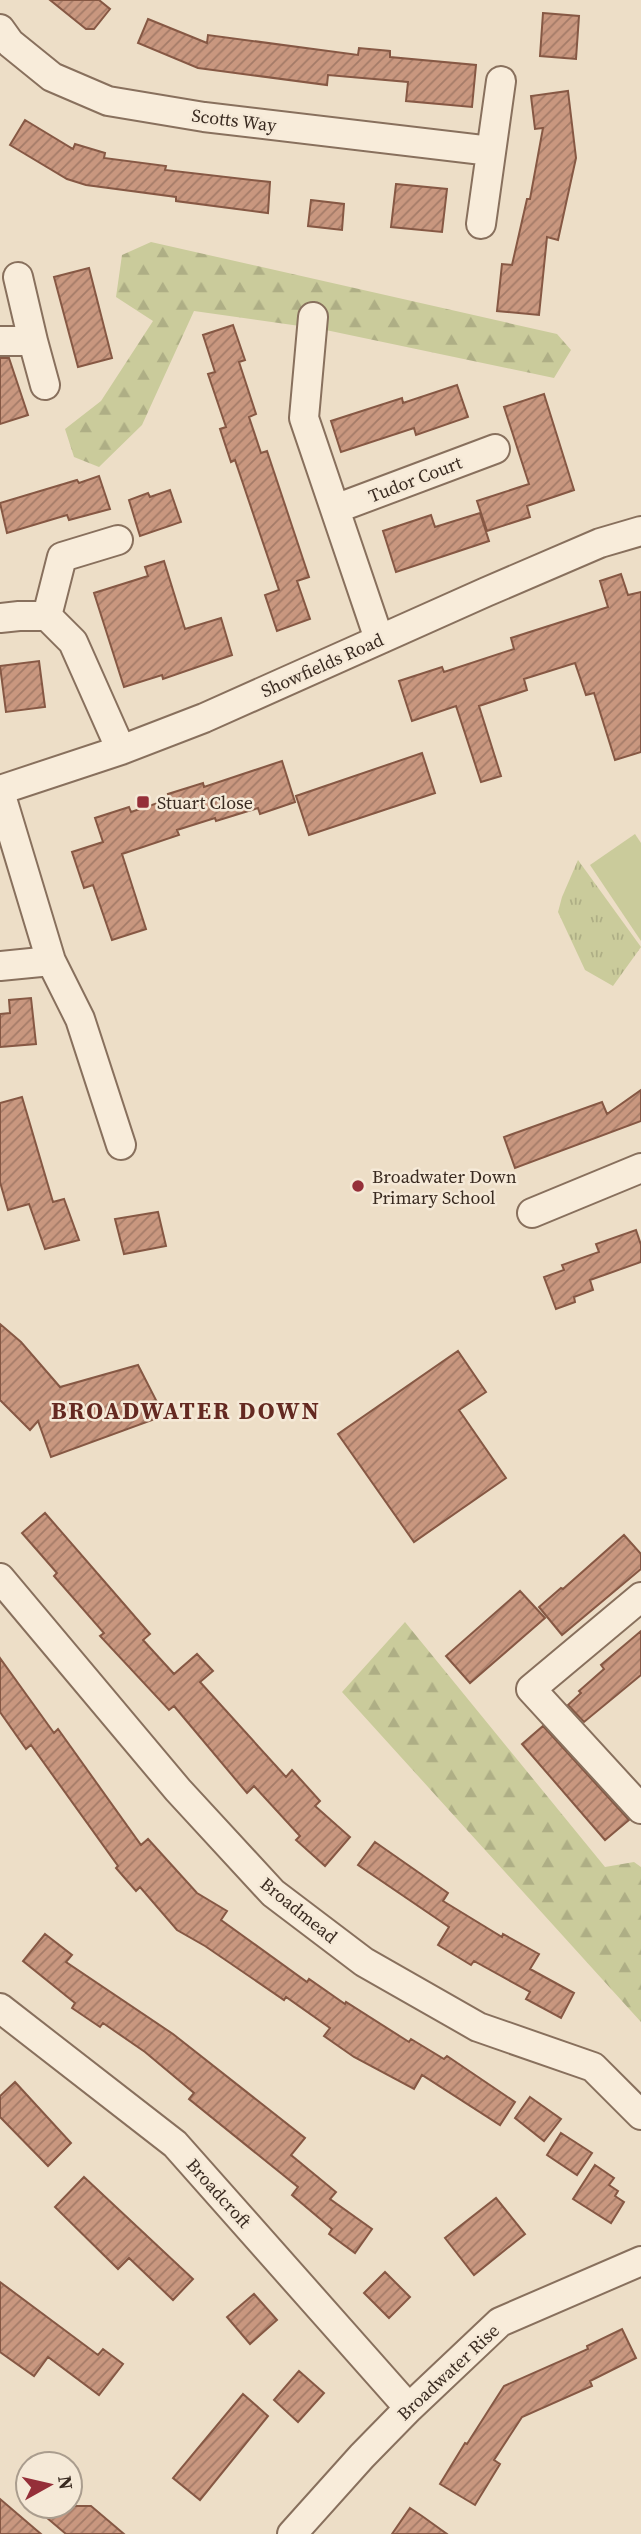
<svg xmlns="http://www.w3.org/2000/svg" width="641" height="2534" viewBox="0 0 641 2534" font-family="'Source Serif 4',serif">
<style>
.forest{fill:url(#forest-firs)}
.park{fill:url(#park-tufts)}
.pitch{fill:#cacb9b}
.building{fill:url(#building-hatch);stroke:#865844;stroke-width:2}
.lines{fill:none;stroke-linecap:round;stroke-linejoin:round}
.street-casing{stroke:#88705d;stroke-width:32}
.street{stroke:#f8ecda;stroke-width:28}
.poi-dot{fill:#952f39;stroke:#f5e9d7;stroke-width:2.5}
.labels{text-anchor:middle;dominant-baseline:central;stroke-width:5;stroke-linejoin:round;paint-order:stroke}
.street-label{font-size:18px;fill:#392a20;stroke:#f5e9d7}
.poi-label{font-size:18px;fill:#392a20;stroke:#f5e9d7;text-anchor:start}
.district-label{font-size:24px;font-weight:bold;letter-spacing:2px;fill:#642921;stroke:#f5e9d7}
</style>
<defs>
<pattern id="forest-firs" width="22" height="20" patternUnits="userSpaceOnUse" patternTransform="scale(1.75)"><rect width="22" height="20" fill="#cacb9b"/><path d="M5 1l3.5 6h-7zM16 11l3.5 6h-7z" fill="#aeae85"/></pattern>
<pattern id="park-tufts" width="24" height="20" patternUnits="userSpaceOnUse" patternTransform="scale(1.75)"><rect width="24" height="20" fill="#cacb9b"/><path d="M3 7l-1-3M5 7V3M7 7l1-3M15 17l-1-3M17 17v-4M19 17l1-3" fill="none" stroke="#aeae85"/></pattern>
<pattern id="building-hatch" width="6" height="6" patternUnits="userSpaceOnUse" patternTransform="scale(1.75)"><rect width="6" height="6" fill="#c9977f"/><path d="M-1 1l2-2M0 6l6-6M5 7l2-2" fill="none" stroke="#a47b68"/></pattern>
</defs>
<rect width="100%" height="100%" fill="#eddec7"/>
<path class="forest" d="M 151,242 L 557,334 L 571,350 L 554,378 L 321,329 L 194,311 L 142,425 L 99,467 L 74,457 L 65,429 L 101,401 L 153,321 L 116,297 L 122,255 Z
M 405,1622 L 605,1867 L 634,1862 L 641,1867 L 641,2022 L 342,1692 Z"/>
<path class="park" d="M 578,860 L 641,947 L 613,986 L 585,970 L 558,912 L 562,897 Z"/>
<path class="pitch" d="M 635,834 L 641,843 L 641,941 L 590,865 Z"/>
<path class="building" d="M 50,0 L 99,0 L 110,9 L 94,29 L 86,29 Z
M 543,13 L 579,16 L 576,59 L 540,56 Z
M 148,19 L 207,43 L 208,35 L 358,55 L 359,48 L 390,51 L 390,57 L 476,65 L 472,107 L 406,101 L 408,82 L 328,75 L 327,85 L 198,68 L 138,43 Z
M 568,91 L 576,158 L 558,240 L 547,237 L 539,315 L 497,311 L 502,264 L 512,265 L 527,199 L 530,199 L 543,128 L 535,129 L 531,96 Z
M 25,120 L 73,149 L 75,144 L 105,153 L 104,158 L 166,166 L 165,170 L 270,182 L 268,213 L 176,201 L 176,197 L 86,185 L 67,179 L 10,145 Z
M 396,184 L 447,189 L 442,232 L 391,227 Z
M 311,200 L 344,204 L 342,230 L 308,226 Z
M 89,268 L 112,358 L 78,367 L 54,277 Z
M 233,325 L 245,360 L 239,362 L 256,414 L 249,417 L 261,453 L 267,451 L 309,577 L 297,581 L 310,619 L 277,631 L 265,595 L 279,590 L 235,460 L 231,462 L 220,429 L 226,427 L 208,374 L 215,372 L 203,335 Z
M 0,358 L 9,358 L 28,415 L 0,424 Z
M 457,385 L 468,417 L 416,435 L 414,428 L 341,452 L 331,421 L 402,398 L 403,403 Z
M 544,394 L 574,490 L 527,506 L 530,517 L 487,531 L 477,501 L 529,484 L 504,407 Z
M 99,476 L 110,509 L 69,520 L 67,515 L 7,533 L 0,503 L 77,480 L 79,483 Z
M 170,490 L 181,522 L 140,536 L 129,500 L 148,493 L 150,497 Z
M 480,513 L 489,541 L 396,572 L 383,531 L 431,515 L 435,527 Z
M 164,561 L 185,629 L 221,618 L 232,655 L 163,679 L 162,675 L 124,687 L 94,593 L 148,576 L 145,567 Z
M 621,574 L 628,595 L 641,592 L 641,752 L 615,760 L 594,693 L 586,695 L 575,663 L 524,679 L 527,690 L 479,706 L 501,776 L 481,782 L 456,706 L 412,721 L 399,681 L 442,667 L 444,672 L 514,649 L 511,638 L 608,607 L 600,581 Z
M 39,661 L 45,707 L 6,712 L 0,666 Z
M 422,753 L 435,793 L 309,835 L 296,796 Z
M 282,761 L 295,802 L 260,814 L 258,808 L 216,821 L 215,818 L 177,830 L 179,835 L 122,854 L 146,929 L 112,940 L 93,885 L 84,888 L 72,852 L 103,842 L 95,818 L 129,807 L 131,812 L 170,799 L 168,794 L 203,783 L 204,787 Z
M 31,998 L 36,1044 L 0,1047 L 0,1014 L 10,1013 L 9,1000 Z
M 641,1090 L 641,1121 L 515,1168 L 504,1137 L 602,1102 L 607,1114 Z
M 22,1097 L 53,1202 L 64,1199 L 79,1240 L 45,1249 L 29,1204 L 8,1210 L 0,1182 L 0,1103 Z
M 158,1212 L 166,1246 L 124,1254 L 115,1219 Z
M 636,1230 L 641,1245 L 641,1262 L 590,1280 L 593,1290 L 574,1297 L 575,1302 L 556,1309 L 544,1277 L 564,1270 L 562,1265 L 599,1252 L 596,1244 Z
M 0,1324 L 21,1342 L 60,1387 L 138,1365 L 158,1404 L 150,1406 L 155,1419 L 51,1457 L 38,1421 L 30,1430 L 0,1400 Z
M 458,1351 L 486,1392 L 459,1410 L 506,1478 L 414,1542 L 338,1434 Z
M 45,1513 L 150,1634 L 143,1640 L 174,1674 L 197,1654 L 213,1671 L 200,1682 L 286,1777 L 292,1770 L 320,1801 L 315,1806 L 350,1837 L 325,1866 L 296,1840 L 300,1836 L 254,1786 L 247,1793 L 174,1706 L 169,1710 L 100,1636 L 104,1633 L 54,1576 L 57,1573 L 22,1533 Z
M 624,1535 L 641,1554 L 641,1569 L 562,1635 L 539,1607 L 561,1588 L 563,1589 Z
M 520,1591 L 545,1618 L 470,1683 L 446,1656 Z
M 641,1631 L 641,1675 L 584,1722 L 568,1705 L 581,1693 L 579,1691 L 604,1669 L 601,1665 Z
M 0,1658 L 54,1733 L 58,1729 L 141,1845 L 148,1839 L 197,1893 L 227,1911 L 221,1920 L 307,1982 L 309,1979 L 345,2004 L 346,2002 L 409,2042 L 411,2039 L 444,2059 L 447,2056 L 515,2102 L 500,2125 L 422,2075 L 414,2089 L 354,2057 L 324,2036 L 330,2028 L 286,1997 L 284,2000 L 205,1946 L 177,1930 L 140,1887 L 136,1891 L 116,1868 L 118,1866 L 31,1745 L 26,1749 L 0,1712 Z
M 543,1726 L 629,1820 L 605,1840 L 522,1744 Z
M 375,1842 L 448,1893 L 443,1901 L 502,1937 L 503,1934 L 539,1954 L 530,1969 L 574,1993 L 561,2018 L 526,1999 L 530,1992 L 474,1961 L 471,1965 L 438,1945 L 449,1927 L 358,1865 Z
M 45,1934 L 72,1955 L 66,1962 L 173,2034 L 305,2138 L 291,2155 L 336,2192 L 330,2199 L 372,2229 L 355,2253 L 329,2234 L 332,2229 L 292,2195 L 298,2187 L 189,2099 L 194,2093 L 145,2052 L 103,2023 L 100,2027 L 72,2008 L 75,2003 L 23,1961 Z
M 15,2082 L 71,2143 L 48,2166 L 0,2117 L 0,2096 Z
M 530,2097 L 561,2119 L 544,2141 L 515,2118 Z
M 561,2133 L 592,2153 L 577,2175 L 547,2155 Z
M 595,2165 L 614,2178 L 609,2185 L 618,2191 L 615,2196 L 624,2202 L 611,2223 L 573,2199 Z
M 84,2177 L 193,2279 L 173,2300 L 129,2258 L 118,2269 L 55,2207 Z
M 496,2198 L 525,2234 L 474,2275 L 445,2238 Z
M 385,2272 L 410,2297 L 389,2318 L 364,2293 Z
M 0,2282 L 98,2355 L 103,2349 L 123,2364 L 99,2395 L 48,2357 L 34,2376 L 0,2352 Z
M 254,2294 L 277,2320 L 250,2344 L 227,2317 Z
M 622,2329 L 636,2358 L 590,2381 L 592,2386 L 522,2417 L 494,2460 L 500,2464 L 475,2505 L 440,2484 L 465,2443 L 467,2444 L 504,2386 L 588,2349 L 587,2346 Z
M 299,2371 L 324,2393 L 298,2422 L 274,2400 Z
M 243,2394 L 268,2416 L 200,2500 L 173,2478 Z
M 0,2499 L 41,2534 L 0,2534 Z
M 33,2506 L 91,2506 L 124,2534 L 66,2534 Z
M 410,2508 L 422,2516 L 447,2534 L 392,2534 Z"/>
<g class="lines">
<g class="street-casing">
<path id="street" d="M 0,29 L 10,43 L 52,77 L 108,101 L 204,117 L 491,151
M 481,224 L 501,81
M 313,317 L 304,418 L 379,639
M 0,341 L 33,341 L 18,277
M 33,341 L 45,385
M 335,509 L 495,449
M 47,616 L 62,557 L 118,540
M 0,618 L 19,616 L 47,616 L 73,642 L 121,750
M 0,790 L 121,750 L 204,718 L 486,592 L 600,543 L 641,531
M 0,792 L 51,961 L 80,1019 L 121,1145
M 0,966 L 51,961
M 532,1213 L 641,1168
M 0,1578 L 178,1790 L 273,1893 L 364,1962 L 478,2027 L 593,2067 L 641,2115
M 641,1597 L 531,1689 L 641,1809
M 0,2008 L 175,2144 L 409,2408
M 292,2534 L 362,2456 L 409,2408 L 500,2322 L 641,2261"/>
</g>
<use href="#street" class="street"/>
</g>
<g class="poi-dot">
<rect x="136" y="795" width="14" height="14" rx="3.5"/>
<circle cx="358" cy="1186" r="7"/>
</g>
<g class="labels">
<g class="street-label">
<text transform="translate(234 120) rotate(7)">Scotts Way</text>
<text transform="translate(415 479) rotate(-21)">Tudor Court</text>
<text transform="translate(322 665) rotate(-24)">Showfields Road</text>
<text transform="translate(299 1910) rotate(39)">Broadmead</text>
<text transform="translate(219 2193) rotate(48)">Broadcroft</text>
<text transform="translate(448 2372) rotate(-43)">Broadwater Rise</text>
</g>
<g class="poi-label">
<text x="157" y="802">Stuart Close</text>
<text x="372" y="1176">Broadwater Down<tspan x="372" dy="21">Primary School</tspan></text>
</g>
<g class="district-label">
<text x="186" y="1410">BROADWATER DOWN</text>
</g>
</g>
<g transform="translate(49 2485) rotate(82)"><circle r="33" fill="#f5e9d7" stroke="#aa9d8e" stroke-width="2"/>
<path d="M0-5L12 26L0 18L-12 26Z" fill="#952f39"/>
<text y="-10" font-size="19" font-weight="bold" text-anchor="middle" fill="#392a20">N</text>
</g>
</svg>
